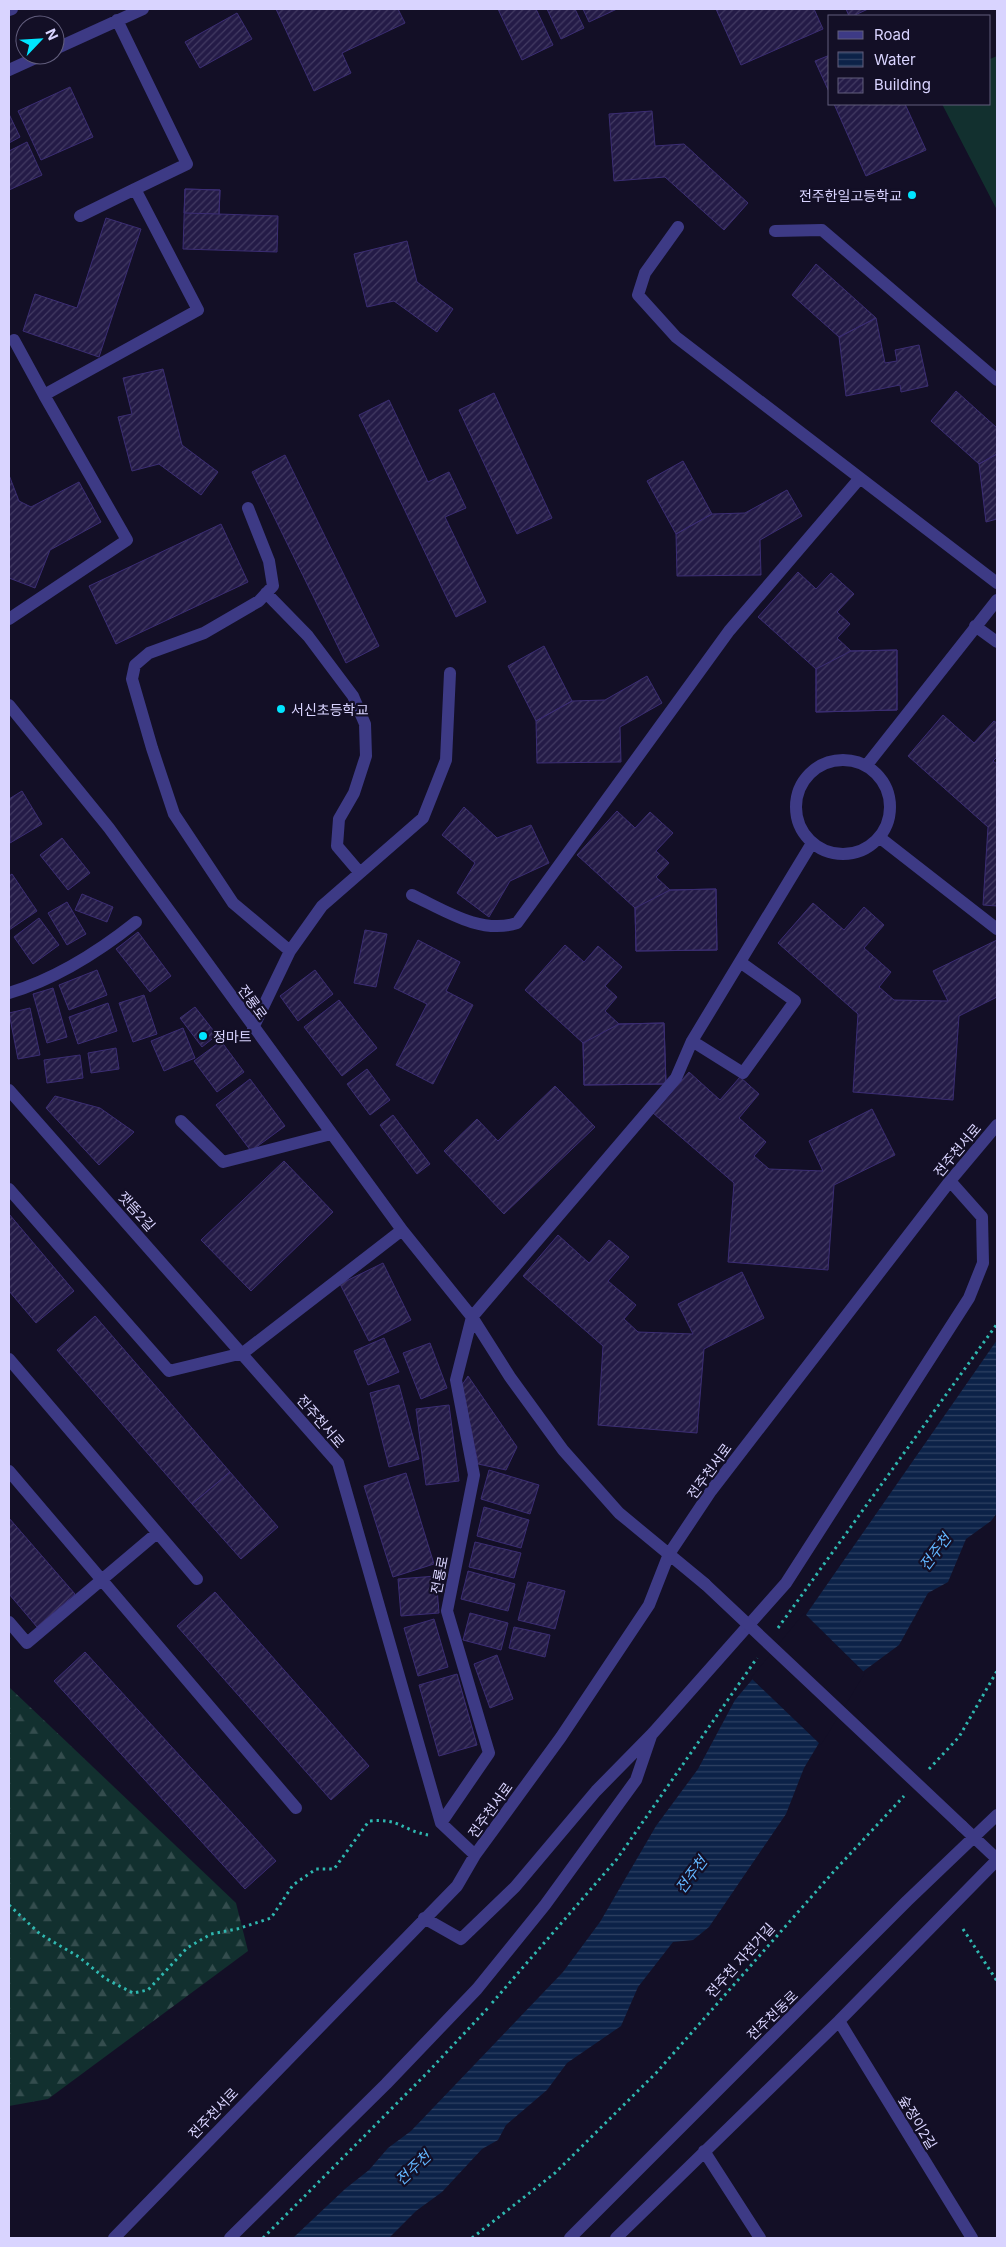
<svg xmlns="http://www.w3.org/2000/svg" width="1006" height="2247" viewBox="0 0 1006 2247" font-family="Inter,'Noto Sans KR',sans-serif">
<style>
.grass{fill:#12302f}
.forest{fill:url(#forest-firs)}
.water{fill:url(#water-rules)}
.pier{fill:#130f26}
.building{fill:url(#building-hatch);stroke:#3b2d73}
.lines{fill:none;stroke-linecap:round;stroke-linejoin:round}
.path{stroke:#2fb8b0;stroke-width:3;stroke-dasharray:2.5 4;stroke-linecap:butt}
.minor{stroke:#3d3a85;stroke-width:12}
.minor-bridge{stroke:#3d3a85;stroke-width:12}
.poi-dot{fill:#00e5ff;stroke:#130f26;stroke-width:2}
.labels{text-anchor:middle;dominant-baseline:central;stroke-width:4.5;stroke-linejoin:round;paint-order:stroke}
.poi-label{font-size:14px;fill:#d9d4ff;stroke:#130f26;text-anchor:start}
.street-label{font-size:14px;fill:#d9d4ff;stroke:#130f26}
.water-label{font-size:15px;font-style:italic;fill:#62b6ff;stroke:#130f26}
</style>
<defs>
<pattern id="forest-firs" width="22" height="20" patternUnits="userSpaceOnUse" patternTransform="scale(1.25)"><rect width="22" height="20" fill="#12302f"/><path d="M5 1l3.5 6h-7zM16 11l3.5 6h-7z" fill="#344d4e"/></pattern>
<pattern id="water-rules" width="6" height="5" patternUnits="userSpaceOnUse" patternTransform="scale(1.25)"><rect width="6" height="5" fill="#0c2248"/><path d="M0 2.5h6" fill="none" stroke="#2f4163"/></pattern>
<pattern id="building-hatch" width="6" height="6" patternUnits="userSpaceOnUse" patternTransform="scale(1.25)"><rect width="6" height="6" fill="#241b47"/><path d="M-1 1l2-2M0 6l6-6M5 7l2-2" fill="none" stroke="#433b63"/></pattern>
</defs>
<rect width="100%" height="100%" fill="#130f26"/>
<path class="grass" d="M 997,56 L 997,210 L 942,104 L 990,104 L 990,59 Z"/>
<path class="forest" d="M 9,1687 L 236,1903 L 248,1951 L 48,2099 L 9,2106 Z"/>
<path class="water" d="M 997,1340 L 997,1513 L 991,1521 L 966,1539 L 948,1582 L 928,1593 L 899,1645 L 861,1673 L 804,1768 L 786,1814 L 709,1927 L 693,1940 L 673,1942 L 638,1987 L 621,2026 L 567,2063 L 547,2090 L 506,2125 L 498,2140 L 482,2149 L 442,2192 L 416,2211 L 389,2238 L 293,2238 L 345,2189 L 369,2170 L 388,2148 L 411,2131 L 563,1972 L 600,1922 L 656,1826 L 698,1769 L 735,1700 L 803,1619 Z"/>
<path class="pier" d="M 804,1613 L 865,1673 L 821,1745 L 751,1678 Z"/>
<path class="building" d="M 276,9 L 398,9 L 405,23 L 342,53 L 351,73 L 314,91 Z
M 498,9 L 536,9 L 553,45 L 522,60 Z
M 547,9 L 575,9 L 584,28 L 561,39 Z
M 583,9 L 617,9 L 589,22 Z
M 716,9 L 814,9 L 823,29 L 741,65 Z
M 846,9 L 868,9 L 853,16 L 849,16 Z
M 237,13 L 252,39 L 200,68 L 185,42 Z
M 830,55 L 830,94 L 815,61 Z
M 70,87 L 93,137 L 41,160 L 18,111 Z
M 834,104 L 905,104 L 926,150 L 866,176 Z
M 652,111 L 655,146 L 684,144 L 748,203 L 724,230 L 665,177 L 614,181 L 609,114 Z
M 9,114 L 20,137 L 9,143 Z
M 27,142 L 42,175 L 9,190 L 9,151 Z
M 185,189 L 220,190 L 219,214 L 278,216 L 277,252 L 183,249 Z
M 185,189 L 220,190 L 219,214 L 184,213 Z
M 106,218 L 141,229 L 99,357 L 23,331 L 35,294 L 77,308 Z
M 407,241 L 417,282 L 453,309 L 437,332 L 394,301 L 367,307 L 354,254 Z
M 816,264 L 876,318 L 839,337 L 792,295 Z
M 876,318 L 885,363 L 897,361 L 895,350 L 919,345 L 928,386 L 901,392 L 900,385 L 846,396 L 839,337 Z
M 163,369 L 182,445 L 218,472 L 201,495 L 159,464 L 132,471 L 118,417 L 132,414 L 123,378 Z
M 956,391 L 997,428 L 997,454 L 979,464 L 931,421 Z
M 494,393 L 552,518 L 517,534 L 459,410 Z
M 389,400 L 428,482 L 449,472 L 466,508 L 445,517 L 486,602 L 456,617 L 359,415 Z
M 997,454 L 997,519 L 986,522 L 979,464 Z
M 285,455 L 379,646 L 346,663 L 252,472 Z
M 683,461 L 712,514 L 676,534 L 647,481 Z
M 9,475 L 19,501 L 31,507 L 79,482 L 101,522 L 50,550 L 35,588 L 9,578 Z
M 787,490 L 802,516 L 760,540 L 761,575 L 677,576 L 676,534 L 712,514 L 745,513 Z
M 221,524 L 248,582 L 116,644 L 89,586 Z
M 798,572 L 816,589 L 831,573 L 854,594 L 837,612 L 850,624 L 837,638 L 851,651 L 897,650 L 897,710 L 816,712 L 816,669 L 758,617 Z
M 544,646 L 572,701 L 536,721 L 508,666 Z
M 897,650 L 897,710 L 816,712 L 816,669 L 851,651 Z
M 647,676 L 662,703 L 620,727 L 621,762 L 537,763 L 536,721 L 572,701 L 605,700 Z
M 943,715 L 974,743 L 994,721 L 997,723 L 997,757 L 993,761 L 997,764 L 997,906 L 983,905 L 988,827 L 908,756 Z
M 22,791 L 42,824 L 10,843 L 9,799 Z
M 464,807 L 497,838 L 531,825 L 549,863 L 510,881 L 489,917 L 457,893 L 475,863 L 442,835 Z
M 617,811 L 635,828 L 650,812 L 673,833 L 656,851 L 669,863 L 656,877 L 670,890 L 716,889 L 717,950 L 636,951 L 635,908 L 577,855 Z
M 62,838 L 90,873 L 68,890 L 40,855 Z
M 12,874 L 37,911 L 9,930 L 9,876 Z
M 716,889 L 717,950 L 636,951 L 635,908 L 670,890 Z
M 82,894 L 113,907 L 107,922 L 75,910 Z
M 67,902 L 86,934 L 67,945 L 48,913 Z
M 813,903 L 844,930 L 864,907 L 884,925 L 864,948 L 891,972 L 879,987 L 894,1000 L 948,1001 L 933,971 L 997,940 L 997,997 L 959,1016 L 953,1100 L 853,1092 L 858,1014 L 778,943 Z
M 39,918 L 59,945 L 33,964 L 14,937 Z
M 365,930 L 387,934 L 376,987 L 354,983 Z
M 138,932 L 171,976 L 150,992 L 116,949 Z
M 418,940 L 460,962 L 446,991 L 473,1005 L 433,1084 L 396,1065 L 427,1004 L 394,988 Z
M 565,945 L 584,962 L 598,946 L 622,967 L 605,986 L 617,997 L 605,1011 L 619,1024 L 664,1023 L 666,1084 L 584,1085 L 583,1043 L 525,990 Z
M 97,970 L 107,995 L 69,1010 L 59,985 Z
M 315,970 L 333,994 L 298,1021 L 280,996 Z
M 53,988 L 67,1037 L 47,1043 L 33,994 Z
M 144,995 L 157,1034 L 133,1042 L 119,1003 Z
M 339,1000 L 377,1048 L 342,1076 L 304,1027 Z
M 108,1003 L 117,1031 L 78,1044 L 69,1017 Z
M 195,1007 L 217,1035 L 202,1047 L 180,1018 Z
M 30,1008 L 40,1055 L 18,1059 L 9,1013 Z
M 664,1023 L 666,1084 L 584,1085 L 583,1043 L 619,1024 Z
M 183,1028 L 195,1058 L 164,1071 L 151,1041 Z
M 221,1041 L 244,1072 L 217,1092 L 194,1061 Z
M 116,1048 L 119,1069 L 91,1073 L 88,1053 Z
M 80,1055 L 83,1078 L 47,1083 L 44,1060 Z
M 367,1069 L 390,1100 L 370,1115 L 347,1084 Z
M 689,1072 L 720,1100 L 740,1077 L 759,1094 L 739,1118 L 766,1142 L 754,1156 L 769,1169 L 823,1171 L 809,1141 L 872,1109 L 895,1155 L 834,1185 L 828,1270 L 728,1262 L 734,1183 L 653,1113 Z
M 250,1079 L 285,1126 L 251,1151 L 216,1105 Z
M 555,1086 L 595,1127 L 504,1214 L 444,1151 L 477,1119 L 498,1141 Z
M 55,1096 L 100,1108 L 134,1132 L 99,1165 L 46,1108 Z
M 393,1115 L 430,1164 L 417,1174 L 380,1125 Z
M 284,1161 L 333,1212 L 251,1291 L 201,1240 Z
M 9,1214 L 74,1291 L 36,1323 L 9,1291 Z
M 558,1235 L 589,1263 L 609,1240 L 629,1257 L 608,1281 L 636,1305 L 624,1319 L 638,1332 L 693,1334 L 678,1304 L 742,1272 L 764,1318 L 704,1349 L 697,1433 L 598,1425 L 603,1346 L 523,1276 Z
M 383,1263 L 411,1320 L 369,1341 L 340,1284 Z
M 95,1316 L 230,1472 L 192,1504 L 57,1350 Z
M 384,1338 L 399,1372 L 368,1385 L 354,1351 Z
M 430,1343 L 447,1388 L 421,1399 L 403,1353 Z
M 468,1376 L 517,1447 L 506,1470 L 478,1464 L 462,1385 Z
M 399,1385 L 419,1459 L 389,1467 L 370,1393 Z
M 449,1405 L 459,1481 L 426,1485 L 416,1409 Z
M 489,1470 L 539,1485 L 530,1514 L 481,1499 Z
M 230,1472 L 278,1527 L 241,1559 L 192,1504 Z
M 406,1473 L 434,1564 L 393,1577 L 364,1486 Z
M 484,1507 L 529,1520 L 521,1548 L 477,1536 Z
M 9,1518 L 75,1594 L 37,1627 L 9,1594 Z
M 475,1542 L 521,1553 L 514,1578 L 469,1567 Z
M 468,1571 L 515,1584 L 508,1611 L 461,1599 Z
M 436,1576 L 439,1613 L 401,1616 L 398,1579 Z
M 528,1582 L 565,1591 L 555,1629 L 518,1620 Z
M 215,1592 L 369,1766 L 331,1800 L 177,1626 Z
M 470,1613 L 508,1623 L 501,1650 L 463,1640 Z
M 434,1619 L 448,1667 L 418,1676 L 404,1628 Z
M 514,1627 L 550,1635 L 545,1657 L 509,1648 Z
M 85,1652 L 276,1861 L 245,1889 L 54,1681 Z
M 497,1655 L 513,1699 L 490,1708 L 474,1664 Z
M 457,1674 L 477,1745 L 439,1756 L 419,1685 Z"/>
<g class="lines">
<path class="path" d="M 778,1628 L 997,1324
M 929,1769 L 959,1737 L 997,1671
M 9,1905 L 40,1934 L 79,1957 L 106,1979 L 133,1993 L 148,1990 L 187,1948 L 211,1934 L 237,1929 L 271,1918 L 293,1885 L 316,1869 L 334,1869 L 369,1821 C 401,1818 401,1830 428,1835
M 963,1929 L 997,1981
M 492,2003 L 617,1859 L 757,1658
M 263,2238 L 428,2072 L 488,2008
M 472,2238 L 555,2173 L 657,2072 L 836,1869 L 904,1796"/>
<path class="minor" d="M 9,10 L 12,9
M 55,49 L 143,9
M 9,70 L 42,55
M 80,216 L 135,189
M 678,227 L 645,273 L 638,295 L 676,337 L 997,583
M 775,231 L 822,230 L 997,380
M 14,340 L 44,395
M 248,508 L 269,561 L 273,586 L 259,601 L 204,633 L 149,653 L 135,665 L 132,679 L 152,748 L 174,814 L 233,903 L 290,951
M 266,593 L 308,636 L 353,696 L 365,724 L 366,756 L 354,793 L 339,819 L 337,846 L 360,873
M 9,619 L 127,540 L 44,395 L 198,310 L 135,189 L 187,164 L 117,20
M 975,626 L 997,642
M 9,705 L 109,828 L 402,1230 L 472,1317 L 510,1377 L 563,1450 L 619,1513 L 705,1584
M796 807a47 47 0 1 1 94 0a47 47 0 1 1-94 0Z
M 866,766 L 997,600
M 879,837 L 997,929
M 412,895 C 444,910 481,935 517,923 L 729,631 L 860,478
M 740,962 L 795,1001 L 743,1073 L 692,1041 L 812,843
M 9,993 C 56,979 97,953 136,922
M 253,1028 L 290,951 L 322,906 L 423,818 L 446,760 L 450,673
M 9,1090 L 338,1463 L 441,1823 L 475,1855
M 181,1121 L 223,1162 L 331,1134
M 9,1189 L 169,1371 L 243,1353 L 402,1230
M 9,1359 L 197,1579
M 9,1471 L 296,1808
M 9,1622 L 27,1643 L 157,1533
M 441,1823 L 489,1753 L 447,1611 L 474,1475 L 456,1380 L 472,1317 L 676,1078 L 692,1041
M 962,1826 L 997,1859
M 424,1918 L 461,1939 L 515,1887 L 596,1791 L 653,1733 L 786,1583 L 969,1298 L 983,1263 L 982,1217 L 950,1181
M 839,2021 L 972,2238
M 704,2151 L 760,2238
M 114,2238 L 457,1886 L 475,1855 L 561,1737 L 649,1605 L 669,1554 L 711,1491 L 950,1181 L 997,1125
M 230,2238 L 386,2084 L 477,1989 L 545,1905 L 636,1780 L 651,1736
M 570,2238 L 907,1901 L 997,1815
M 616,2238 L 839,2021 L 997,1860"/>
<path class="minor-bridge" d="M 705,1584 L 962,1826"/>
</g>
<g class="poi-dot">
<circle cx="912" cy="195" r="5"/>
<circle cx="281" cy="709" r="5"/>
<circle cx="203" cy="1036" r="5"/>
</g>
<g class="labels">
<g class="poi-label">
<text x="902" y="195" text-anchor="end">전주한일고등학교</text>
<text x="291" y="709">서신초등학교</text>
<text x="213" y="1036">정마트</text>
</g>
<g class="street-label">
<text transform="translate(253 1002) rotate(54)">전룡로</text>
<text transform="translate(957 1150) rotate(-50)">전주천서로</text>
<text transform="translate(137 1211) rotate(48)">잿뜸2길</text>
<text transform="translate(321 1421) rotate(49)">전주천서로</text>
<text transform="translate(709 1471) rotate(-54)">전주천서로</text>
<text transform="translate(439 1575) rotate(-79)">전룡로</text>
<text transform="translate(490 1810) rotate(-54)">전주천서로</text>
<text transform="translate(740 1960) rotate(-48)">전주천 자전거길</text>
<text transform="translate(772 2015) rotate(-44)">전주천동로</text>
<text transform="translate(213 2113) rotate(-46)">전주천서로</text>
<text transform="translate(918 2122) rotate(59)">숲정이2길</text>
</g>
<g class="water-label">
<text transform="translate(935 1552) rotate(-53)">전주천</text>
<text transform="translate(691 1875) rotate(-53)">전주천</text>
<text transform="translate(413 2168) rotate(-43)">전주천</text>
</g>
</g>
<rect width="1006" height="2247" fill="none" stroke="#d9d4ff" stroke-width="20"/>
<rect x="828" y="15" width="162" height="90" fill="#130f26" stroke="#625e7d"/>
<rect x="838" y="31" width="25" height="8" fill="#3d3a85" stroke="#625e7d"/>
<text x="874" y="40" font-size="15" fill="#d9d4ff">Road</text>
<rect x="838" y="52" width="25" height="15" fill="url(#water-rules)" stroke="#625e7d"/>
<text x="874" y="65" font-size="15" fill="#d9d4ff">Water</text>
<rect x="838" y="78" width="25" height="15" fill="url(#building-hatch)" stroke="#625e7d"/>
<text x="874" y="90" font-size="15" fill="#d9d4ff">Building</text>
<g transform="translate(40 40) rotate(65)"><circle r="24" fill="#130f26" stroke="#625e7d"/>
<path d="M0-4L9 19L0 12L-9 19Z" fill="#00e5ff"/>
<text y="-8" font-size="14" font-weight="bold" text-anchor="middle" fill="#d9d4ff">N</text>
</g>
</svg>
